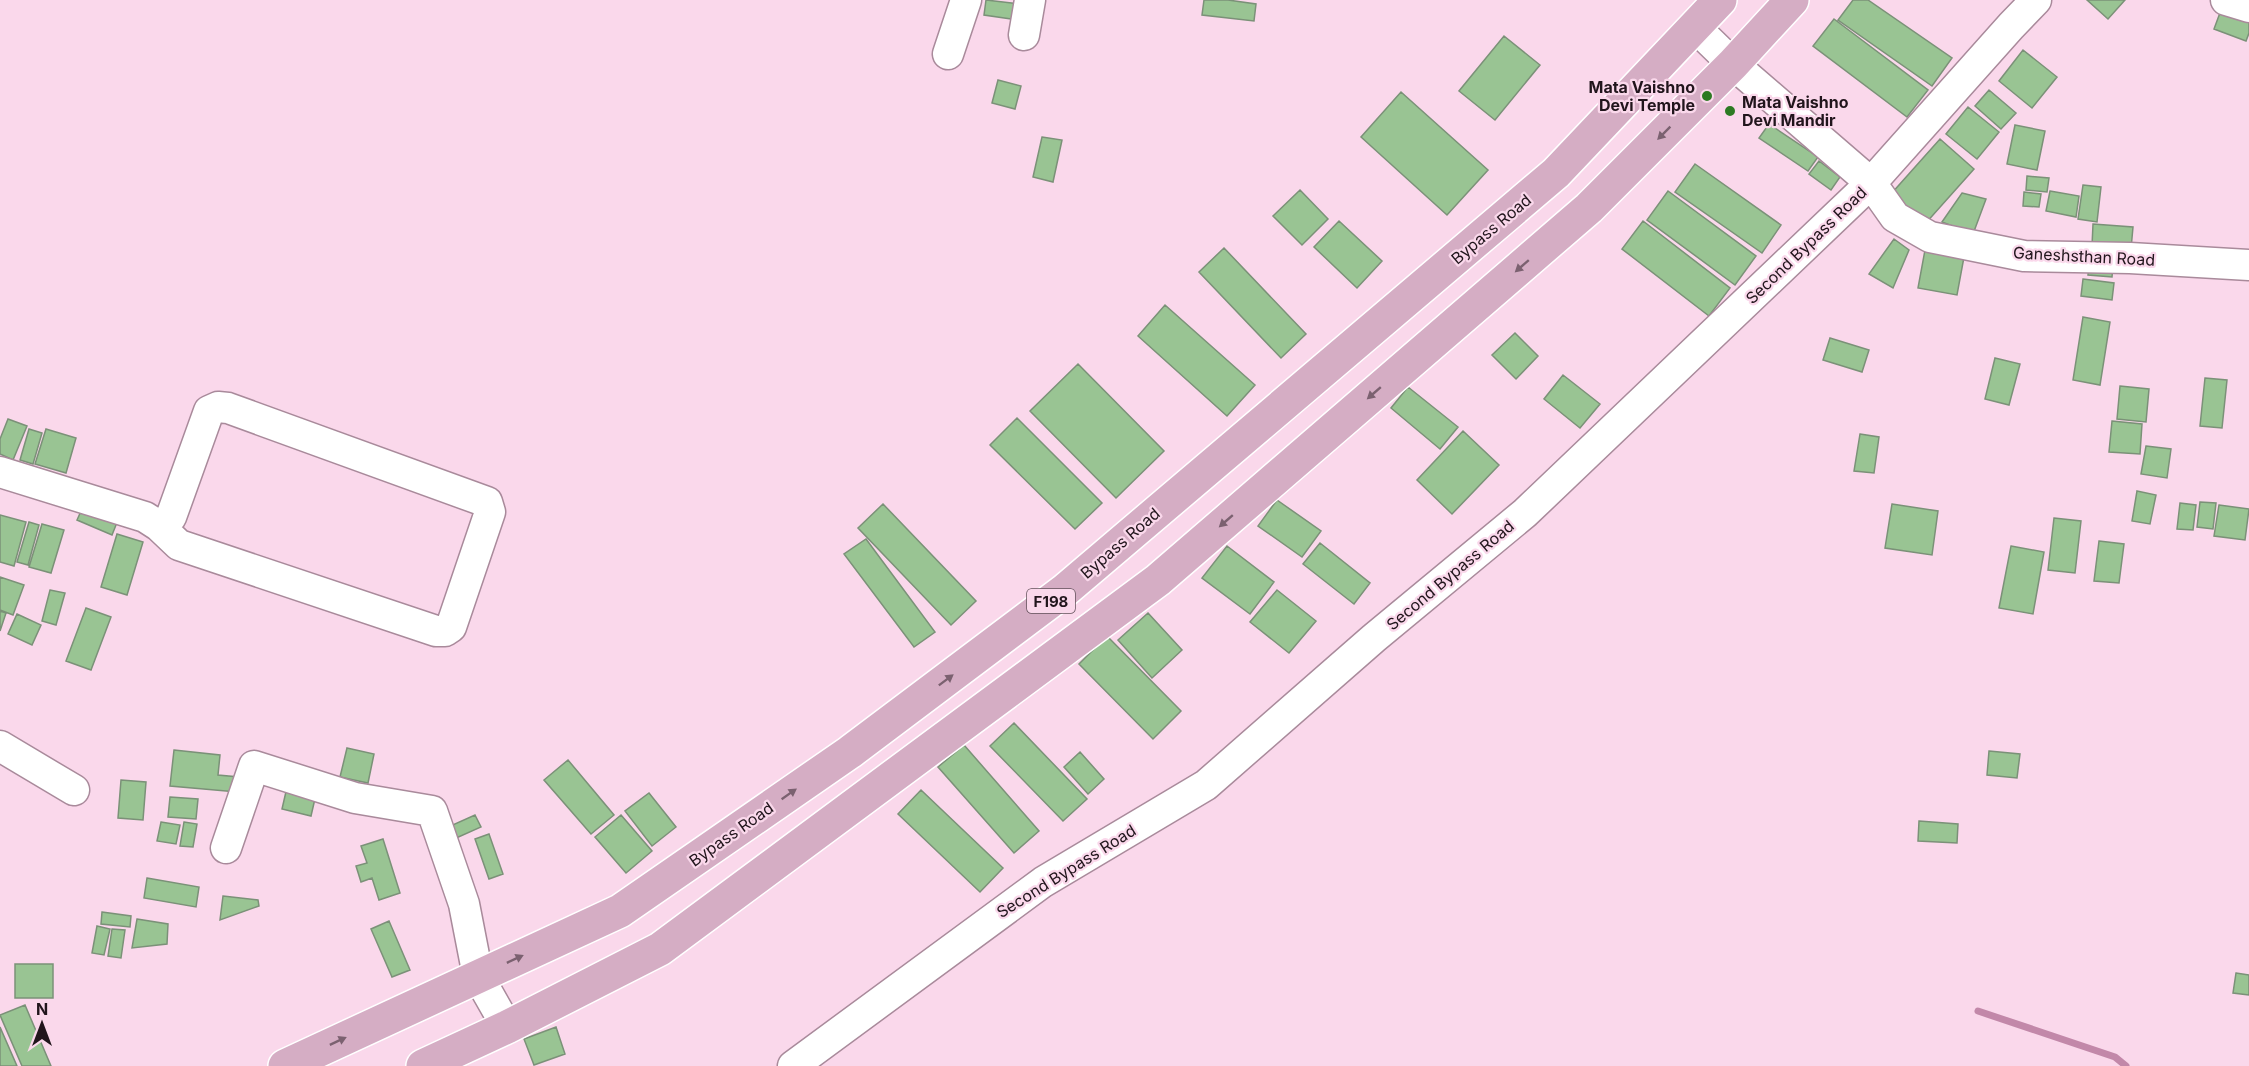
<svg xmlns="http://www.w3.org/2000/svg" width="2249" height="1066" viewBox="0 0 2249 1066" font-family="Inter,sans-serif">
<style>
.lines{fill:none;stroke-linecap:round;stroke-linejoin:round}
.stream{stroke:#c288a9;stroke-width:7}
.building{fill:#99c493;stroke:#7b9178;stroke-width:1.5}
.minor-casing{stroke:#a98a9b;stroke-width:33}
.major-casing{stroke:#fff;stroke-width:36}
.minor{stroke:#fff;stroke-width:30}
.major{stroke:#d5adc4;stroke-width:33}
.oneway{fill:#7b6170}
.poi-dot{fill:#2c7a22;stroke:#fad8eb;stroke-width:2}
.labels{text-anchor:middle;dominant-baseline:central;stroke-width:4.5;stroke-linejoin:round;paint-order:stroke}
.shield{fill:#fad8eb;stroke:#62505a;stroke-width:1.5}
.shield-label{font-size:15px;font-weight:bold;fill:#21151c}
.poi-label{font-size:16px;font-weight:bold;fill:#21151c;stroke:#fad8eb;text-anchor:end}
.street-label{font-size:16px;fill:#21151c;stroke:#fad8eb}
</style>
<rect width="100%" height="100%" fill="#fad8eb"/>
<g class="lines">
<path class="stream" d="M 1978,1011 L 2115,1057 L 2126,1066"/>
</g>
<path class="building" d="M 986,0 L 1020,4 L 1018,20 L 984,15 Z
M 1204,0 L 1228,0 L 1256,4 L 1254,21 L 1202,15 Z
M 1853,0 L 1868,0 L 1952,58 L 1932,86 L 1838,20 Z
M 2087,0 L 2125,0 L 2108,19 Z
M 2224,2 L 2249,11 L 2249,33 L 2246,41 L 2214,29 Z
M 1834,19 L 1928,90 L 1907,117 L 1813,46 Z
M 1504,36 L 1540,65 L 1495,120 L 1459,91 Z
M 2023,50 L 2057,77 L 2032,108 L 1999,81 Z
M 998,80 L 1021,86 L 1015,109 L 992,103 Z
M 1989,90 L 2016,113 L 2001,129 L 1975,106 Z
M 1401,92 L 1488,170 L 1447,215 L 1361,137 Z
M 1968,107 L 1999,132 L 1977,159 L 1946,134 Z
M 1769,124 L 1818,157 L 1808,171 L 1759,138 Z
M 2015,125 L 2045,131 L 2037,170 L 2007,164 Z
M 1042,137 L 1062,140 L 1053,182 L 1033,177 Z
M 1940,139 L 1974,169 L 1925,224 L 1891,194 Z
M 1819,161 L 1840,177 L 1831,190 L 1809,174 Z
M 1695,164 L 1781,225 L 1762,253 L 1675,192 Z
M 2027,176 L 2049,178 L 2047,192 L 2026,190 Z
M 2083,185 L 2101,187 L 2097,222 L 2078,219 Z
M 1300,190 L 1328,219 L 1302,245 L 1273,216 Z
M 1668,191 L 1756,256 L 1735,285 L 1647,220 Z
M 2050,191 L 2079,196 L 2076,217 L 2046,211 Z
M 2024,192 L 2041,194 L 2039,207 L 2023,206 Z
M 1962,193 L 1986,199 L 1973,234 L 1942,222 Z
M 1339,221 L 1382,261 L 1357,288 L 1314,247 Z
M 1643,221 L 1730,288 L 1709,316 L 1622,249 Z
M 2093,224 L 2133,227 L 2131,249 L 2092,246 Z
M 1894,239 L 1909,250 L 1893,288 L 1869,274 Z
M 1224,248 L 1306,334 L 1281,358 L 1199,272 Z
M 1925,250 L 1964,257 L 1957,295 L 1918,288 Z
M 2089,263 L 2113,265 L 2112,277 L 2088,275 Z
M 2083,279 L 2114,283 L 2112,300 L 2081,296 Z
M 1165,305 L 1255,385 L 1227,416 L 1138,336 Z
M 2083,317 L 2110,322 L 2100,385 L 2073,380 Z
M 1515,333 L 1538,356 L 1516,379 L 1492,355 Z
M 1830,338 L 1869,350 L 1862,372 L 1823,360 Z
M 1995,358 L 2020,364 L 2009,405 L 1985,399 Z
M 1078,364 L 1164,451 L 1116,498 L 1030,411 Z
M 1563,375 L 1600,404 L 1580,428 L 1544,399 Z
M 2205,378 L 2227,380 L 2222,428 L 2200,426 Z
M 2120,386 L 2149,389 L 2146,422 L 2117,419 Z
M 1408,387 L 1458,427 L 1440,449 L 1391,408 Z
M 1017,418 L 1102,503 L 1075,529 L 990,445 Z
M 8,419 L 27,426 L 13,460 L 0,454 L 0,439 Z
M 2112,421 L 2142,424 L 2140,454 L 2109,452 Z
M 29,429 L 42,433 L 33,464 L 20,460 Z
M 46,429 L 76,438 L 66,473 L 35,464 Z
M 1463,431 L 1499,465 L 1452,514 L 1417,480 Z
M 1860,434 L 1879,437 L 1874,473 L 1854,471 Z
M 2146,446 L 2171,449 L 2167,478 L 2141,474 Z
M 2137,491 L 2156,495 L 2150,524 L 2132,521 Z
M 86,500 L 120,515 L 112,535 L 77,520 Z
M 1277,500 L 1321,531 L 1302,557 L 1258,526 Z
M 2200,502 L 2216,503 L 2213,529 L 2197,527 Z
M 2180,503 L 2196,505 L 2193,530 L 2177,529 Z
M 883,504 L 976,601 L 951,625 L 858,528 Z
M 1892,504 L 1938,511 L 1932,555 L 1885,548 Z
M 2219,505 L 2249,509 L 2245,540 L 2214,536 Z
M 0,515 L 26,522 L 14,566 L 0,562 Z
M 2054,518 L 2081,521 L 2075,573 L 2048,570 Z
M 29,522 L 39,525 L 28,565 L 17,562 Z
M 42,524 L 64,530 L 51,573 L 29,567 Z
M 117,534 L 143,542 L 127,595 L 101,587 Z
M 866,539 L 935,632 L 914,647 L 844,554 Z
M 2099,541 L 2124,544 L 2119,583 L 2094,581 Z
M 1320,543 L 1370,583 L 1354,604 L 1303,564 Z
M 1227,546 L 1274,582 L 1250,614 L 1202,578 Z
M 2011,546 L 2044,552 L 2033,614 L 1999,608 Z
M 0,577 L 24,585 L 13,615 L 0,610 Z
M 50,590 L 65,593 L 56,625 L 42,621 Z
M 1277,590 L 1316,621 L 1289,653 L 1250,622 Z
M 86,608 L 111,617 L 91,670 L 66,661 Z
M 0,611 L 6,613 L 0,631 Z
M 1148,613 L 1182,650 L 1152,678 L 1118,640 Z
M 17,614 L 41,625 L 32,645 L 8,634 Z
M 1107,636 L 1181,711 L 1153,739 L 1079,664 Z
M 1014,723 L 1087,799 L 1063,821 L 990,746 Z
M 964,745 L 1039,831 L 1014,853 L 938,767 Z
M 347,748 L 374,754 L 368,783 L 340,777 Z
M 174,750 L 220,755 L 218,775 L 239,777 L 237,792 L 170,786 Z
M 1989,751 L 2020,754 L 2017,778 L 1987,775 Z
M 1080,752 L 1104,779 L 1088,794 L 1064,767 Z
M 568,760 L 614,815 L 591,834 L 544,780 Z
M 121,780 L 146,782 L 143,820 L 118,818 Z
M 288,783 L 317,790 L 311,816 L 282,809 Z
M 921,790 L 1003,868 L 980,892 L 898,814 Z
M 649,793 L 676,827 L 652,846 L 625,811 Z
M 170,797 L 198,799 L 196,819 L 168,817 Z
M 475,815 L 481,827 L 454,839 L 448,827 Z
M 621,815 L 652,851 L 626,873 L 595,837 Z
M 1919,821 L 1958,824 L 1957,843 L 1918,841 Z
M 161,822 L 180,825 L 176,844 L 157,841 Z
M 184,822 L 197,824 L 193,847 L 180,846 Z
M 489,834 L 503,874 L 489,879 L 475,839 Z
M 383,839 L 400,893 L 379,900 L 372,878 L 361,882 L 356,866 L 367,863 L 361,846 Z
M 147,878 L 199,887 L 196,907 L 144,898 Z
M 223,896 L 258,900 L 259,906 L 220,920 Z
M 102,912 L 131,916 L 130,927 L 101,924 Z
M 137,919 L 168,924 L 167,944 L 132,948 Z
M 389,921 L 410,970 L 392,977 L 371,929 Z
M 97,926 L 110,929 L 104,955 L 92,953 Z
M 112,929 L 125,930 L 121,958 L 108,956 Z
M 15,964 L 53,964 L 53,998 L 15,998 Z
M 2236,973 L 2249,975 L 2249,995 L 2233,993 Z
M 25,1005 L 51,1066 L 22,1066 L 0,1015 Z
M 0,1027 L 17,1066 L 0,1066 Z
M 556,1027 L 565,1054 L 534,1065 L 524,1039 Z"/>
<g class="lines">
<g class="minor-casing">
<path id="minor" d="M 2226,0 L 2249,7
M 1695,27 L 1733,64 L 1871,183 L 1895,217 L 1930,237 L 2024,256 L 2130,258 L 2249,265
M 1024,35 L 1030,0
M 948,54 L 966,0
M 0,472 L 145,517 L 159,526 L 171,517 L 209,411 L 218,407 L 228,408 L 487,502 L 490,512 L 451,627 L 445,631 L 436,631 L 179,545 L 159,526
M 0,746 L 74,790
M 226,848 L 254,766 L 355,798 L 432,811 L 464,904 L 478,976 L 507,1027
M 793,1066 L 1043,882 L 1206,785 L 1374,638 L 1525,513 L 1871,183 L 2011,26 L 2036,0"/>
</g>
<g class="major-casing">
<path id="major" d="M 285,1066 L 620,911 L 850,752 L 1064,591 L 1556,173 L 1720,0
M 423,1066 L 507,1027 L 660,949 L 1158,580 L 1589,208 L 1733,64 L 1792,0"/>
</g>
<use href="#minor" class="minor"/>
<use href="#major" class="major"/>
</g>
<defs><path id="oneway-solid" d="M-6-.8H1V-3.2L6.5 0L1 3.2V.8H-6Z" transform="scale(1.5)"/></defs>
<g class="oneway">
<use href="#oneway-solid" transform="translate(1664 133) rotate(135)"/>
<use href="#oneway-solid" transform="translate(1522 266) rotate(139)"/>
<use href="#oneway-solid" transform="translate(1374 393) rotate(139)"/>
<use href="#oneway-solid" transform="translate(1226 521) rotate(139)"/>
<use href="#oneway-solid" transform="translate(946 680) rotate(-37)"/>
<use href="#oneway-solid" transform="translate(789 794) rotate(-35)"/>
<use href="#oneway-solid" transform="translate(515 959) rotate(-25)"/>
<use href="#oneway-solid" transform="translate(338 1041) rotate(-25)"/>
</g>
<g class="poi-dot">
<circle cx="1707" cy="96" r="6"/>
<circle cx="1730" cy="111" r="6"/>
</g>
<g class="labels">
<rect class="shield" x="1027" y="589" width="48" height="24" rx="4.5"/>
<g class="shield-label">
<text x="1051" y="601">F198</text>
</g>
<g class="poi-label">
<text x="1695" y="87">Mata Vaishno<tspan x="1695" dy="18">Devi Temple</tspan></text>
<text x="1742" y="102" text-anchor="start">Mata Vaishno<tspan x="1742" dy="18">Devi Mandir</tspan></text>
</g>
<g class="street-label">
<text transform="translate(1491 229) rotate(-40)">Bypass Road</text>
<text transform="translate(1806 245) rotate(-44)">Second Bypass Road</text>
<text transform="translate(2084 256) rotate(3)">Ganeshsthan Road</text>
<text transform="translate(1120 543) rotate(-41)">Bypass Road</text>
<text transform="translate(1450 575) rotate(-40)">Second Bypass Road</text>
<text transform="translate(731 834) rotate(-35)">Bypass Road</text>
<text transform="translate(1066 871) rotate(-32)">Second Bypass Road</text>
</g>
</g>
<g transform="translate(42 1024)" stroke="#fad8eb" stroke-width="4.5" paint-order="stroke">
<path d="M0-4.5L10 22L0 15L-10 22Z" fill="#21151c"/>
<text y="-9" font-size="16" font-weight="bold" text-anchor="middle" fill="#21151c">N</text>
</g>
</svg>
